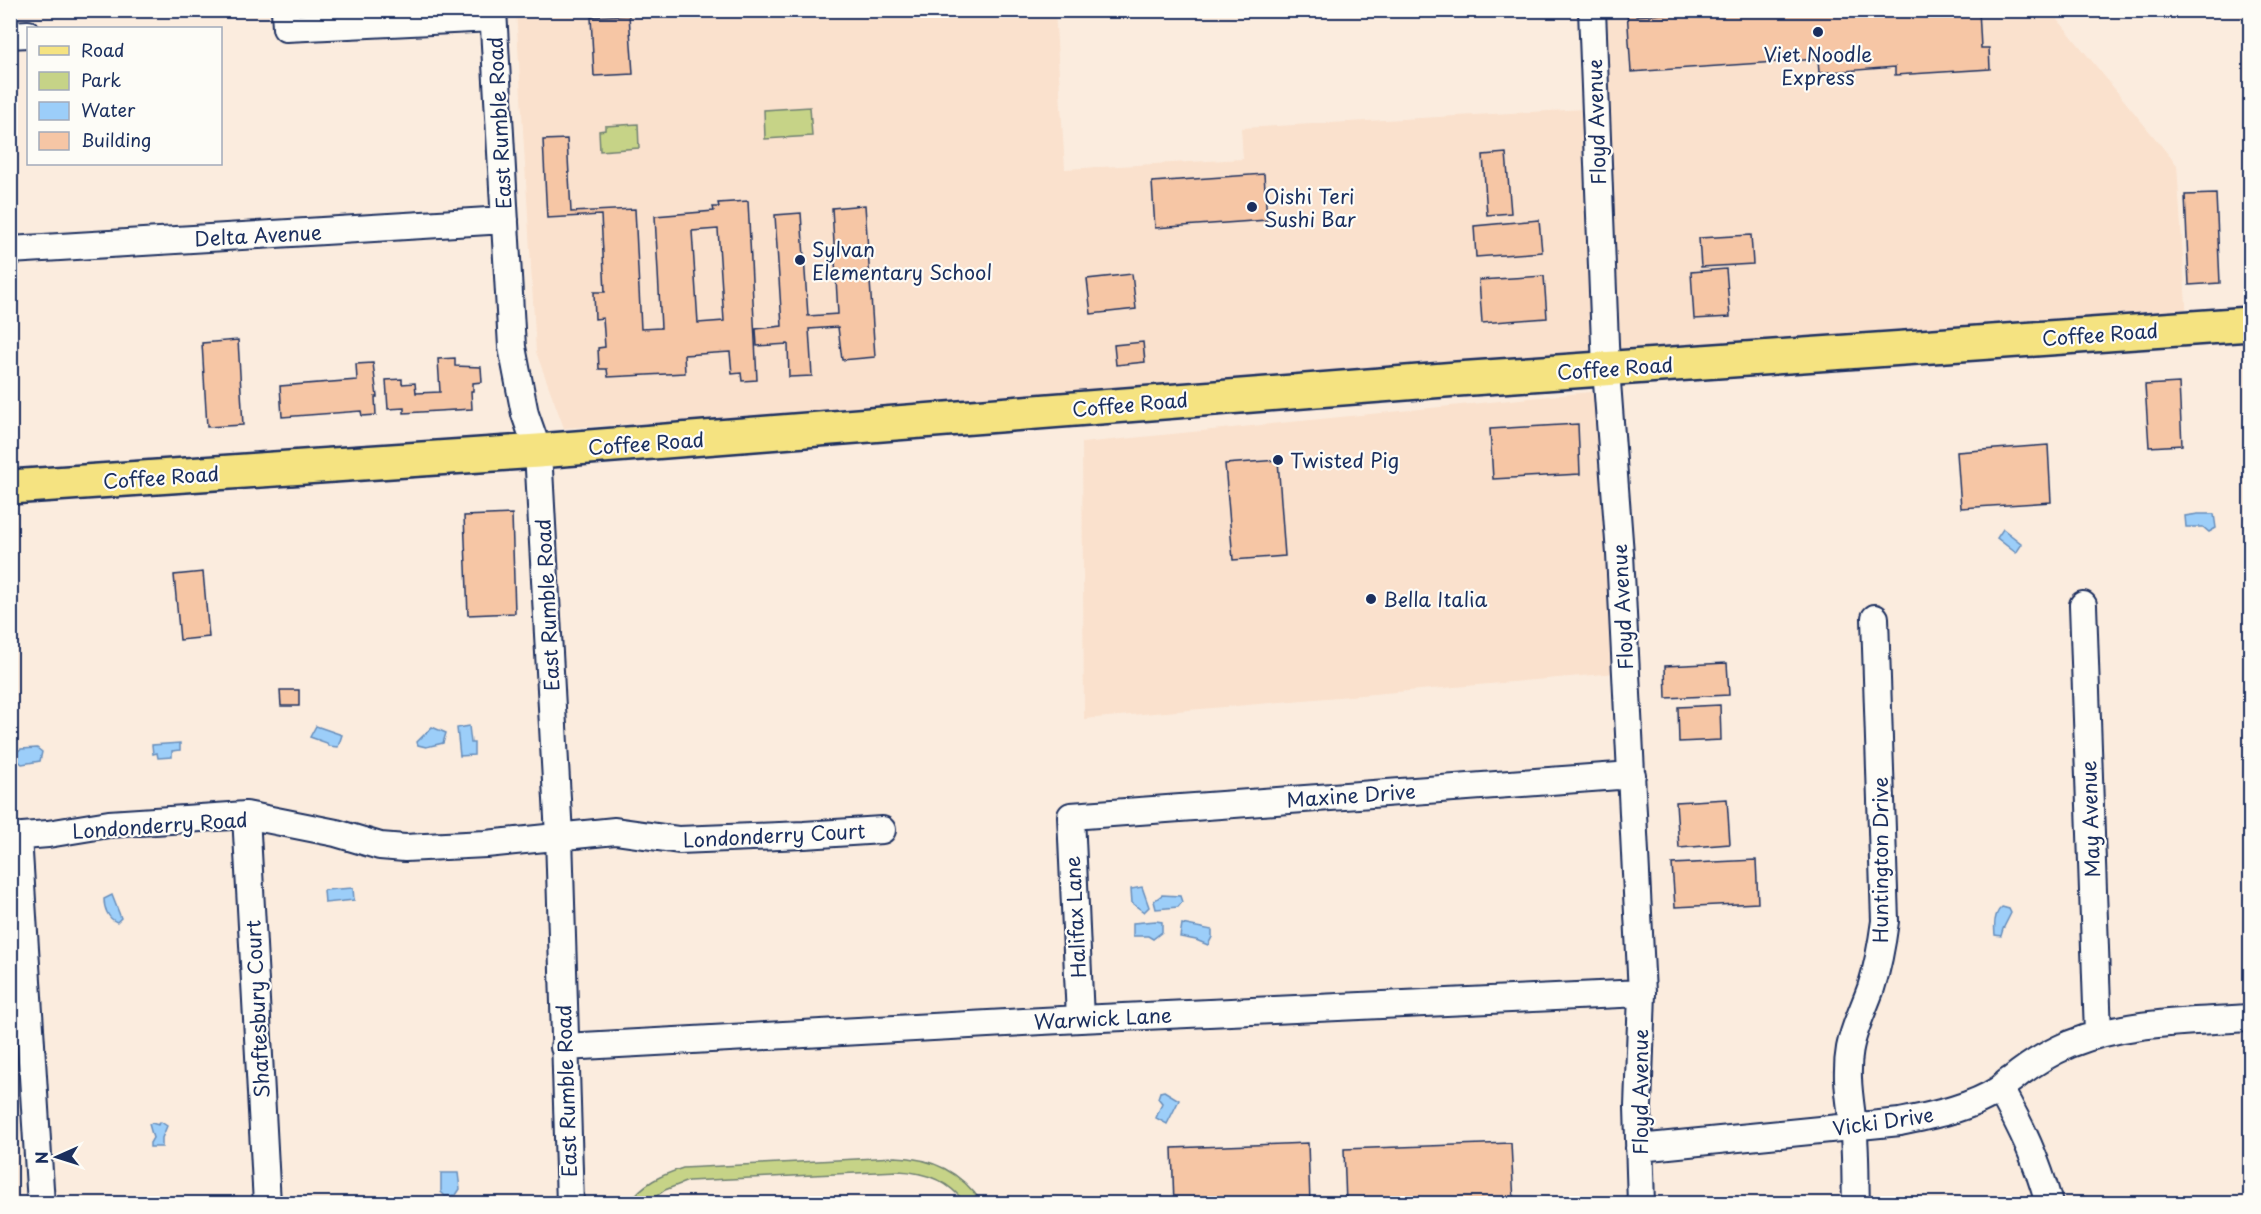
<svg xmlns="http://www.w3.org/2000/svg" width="2261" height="1214" viewBox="0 0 2261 1214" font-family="'Playpen Sans',sans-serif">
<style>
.built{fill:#fae1cd}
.green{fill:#c6d387;stroke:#708172;stroke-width:1.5}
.water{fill:#9ccef9;stroke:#688ebb;stroke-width:1.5}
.building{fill:#f6c6a5;stroke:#1b2f5e;stroke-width:1.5;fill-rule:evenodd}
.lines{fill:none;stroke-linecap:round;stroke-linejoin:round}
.minor-casing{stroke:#1b2f5e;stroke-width:30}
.major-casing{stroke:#1b2f5e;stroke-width:38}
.minor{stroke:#fdfcf7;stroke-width:26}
.major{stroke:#f5e381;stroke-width:33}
.poi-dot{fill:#1b2f5e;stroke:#fdfcf7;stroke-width:2}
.labels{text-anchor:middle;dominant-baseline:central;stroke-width:4.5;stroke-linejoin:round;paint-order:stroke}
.poi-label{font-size:20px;fill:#1b2f5e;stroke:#fdfcf7;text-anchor:start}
.street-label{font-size:20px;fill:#1b2f5e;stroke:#fdfcf7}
</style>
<rect width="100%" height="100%" fill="#fbecde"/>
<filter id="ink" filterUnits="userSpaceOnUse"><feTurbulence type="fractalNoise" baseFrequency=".0167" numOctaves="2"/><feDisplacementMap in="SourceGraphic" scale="12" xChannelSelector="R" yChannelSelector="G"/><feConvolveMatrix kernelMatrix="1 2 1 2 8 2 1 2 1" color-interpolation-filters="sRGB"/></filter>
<g filter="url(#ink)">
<path class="built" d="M 516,11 L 1055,11 L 1065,169 L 1243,159 L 1241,128 L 1585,109 L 1596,356 L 1080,398 L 564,428 L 536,352 Z
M 1600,11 L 2051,11 L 2177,165 L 2187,320 L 1621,359 Z
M 1600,391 L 1616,673 L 1084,719 L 1082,443 Z"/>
<path class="green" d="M 810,107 L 812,136 L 765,139 L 764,110 Z
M 638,124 L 639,148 L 600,151 L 599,131 L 605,130 L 605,126 Z
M 895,1157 C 933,1158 961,1172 982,1203 L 965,1203 C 949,1181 924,1172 898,1171 L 688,1181 L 665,1190 L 647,1203 L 629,1203 C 642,1184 661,1175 683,1168 Z"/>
<path class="water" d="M 2198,514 L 2214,514 L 2216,528 L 2209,532 L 2203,527 L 2186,527 L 2185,516 Z
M 2003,529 L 2022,544 L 2016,553 L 1997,538 Z
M 316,726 L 342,735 L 338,747 L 328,746 L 327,743 L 310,737 Z
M 469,726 L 471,743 L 474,743 L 474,755 L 460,756 L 457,728 Z
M 432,727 L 446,733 L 443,743 L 426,747 L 418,745 L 417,742 Z
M 180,743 L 180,750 L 172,751 L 172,757 L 158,758 L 157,753 L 153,754 L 152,745 Z
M 37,748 L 42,752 L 40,761 L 22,764 L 15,758 L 15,753 L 21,749 Z
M 1142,887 L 1149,907 L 1144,912 L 1132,903 L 1131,889 Z
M 353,888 L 354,900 L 325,903 L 324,890 Z
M 112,895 L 121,918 L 117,922 C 108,919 104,908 104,899 Z
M 1162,895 L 1180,896 L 1182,902 L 1178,907 L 1156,909 L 1154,901 Z
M 2002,907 L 2009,909 L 2011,913 L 2003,929 L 2001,936 L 1995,935 C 1994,926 1994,913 2002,907 Z
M 1156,921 L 1162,922 L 1162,932 L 1153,939 L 1148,936 L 1133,936 L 1133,923 Z
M 1182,924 L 1212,930 L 1212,937 L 1208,945 L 1196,940 L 1180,937 Z
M 1164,1091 L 1179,1100 L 1167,1124 L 1156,1118 L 1162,1103 L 1158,1098 L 1160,1092 Z
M 161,1122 L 167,1126 L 162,1138 L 162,1147 L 150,1147 L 150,1143 L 153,1138 L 149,1124 L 152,1123 L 158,1125 Z
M 441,1173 L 458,1173 L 460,1189 L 456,1195 L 445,1196 L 441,1192 Z"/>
<path class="building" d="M 1627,10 L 1635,10 L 1636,16 L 1722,10 L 1979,10 L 1981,48 L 1989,48 L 1990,69 L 1895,75 L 1895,67 L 1819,73 L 1818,59 L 1631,72 Z
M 629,15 L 633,74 L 594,76 L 591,17 Z
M 567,139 L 571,212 L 635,209 L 641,329 L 661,328 L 655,216 L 714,211 L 713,207 L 719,207 L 718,203 L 748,201 L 757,380 L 742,381 L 741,373 L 732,374 L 730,352 L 684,355 L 685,373 L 608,377 L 607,369 L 599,369 L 598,348 L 605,347 L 603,318 L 595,319 L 594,292 L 605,292 L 601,215 L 547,218 L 543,140 ZM 718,229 L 724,321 L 698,323 L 692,231 Z
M 1506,153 L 1511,213 L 1487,215 L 1483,155 Z
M 1264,174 L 1267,220 L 1155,228 L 1152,182 Z
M 2216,194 L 2220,283 L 2189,285 L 2185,195 Z
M 865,205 L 875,357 L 842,360 L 838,327 L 809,329 L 812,376 L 789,377 L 788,344 L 757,346 L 756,329 L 782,326 L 775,215 L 801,213 L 808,316 L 838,314 L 832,208 Z
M 1539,220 L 1542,252 L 1476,257 L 1474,226 Z
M 1751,235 L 1753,264 L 1701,267 L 1699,238 Z
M 1726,269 L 1730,317 L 1694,319 L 1691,272 Z
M 1132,274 L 1136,309 L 1091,314 L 1087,279 Z
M 1544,276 L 1547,318 L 1482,323 L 1479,280 Z
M 238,340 L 243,425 L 207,427 L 202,343 Z
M 1143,342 L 1145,362 L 1116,365 L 1114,345 Z
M 455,358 L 455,366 L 481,367 L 482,382 L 473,383 L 473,391 L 471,391 L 472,409 L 404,413 L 404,408 L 388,409 L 386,380 L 402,379 L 402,384 L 415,383 L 416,393 L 440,392 L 438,359 Z
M 373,363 L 377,397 L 375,397 L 376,415 L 362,416 L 361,411 L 282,417 L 280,386 L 357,380 L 356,364 Z
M 2179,383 L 2182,445 L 2149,447 L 2145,385 Z
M 1578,424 L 1580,474 L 1493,479 L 1490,429 Z
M 2048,445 L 2051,502 L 1961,508 L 1957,452 Z
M 1278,460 L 1285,556 L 1233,560 L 1225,464 Z
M 512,514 L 515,613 L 468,615 L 464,516 Z
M 203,572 L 209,637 L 180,640 L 174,575 Z
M 1727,663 L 1729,695 L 1666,698 L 1665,666 Z
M 280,690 L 299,690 L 299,706 L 281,706 Z
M 1720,705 L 1721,740 L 1679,742 L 1678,707 Z
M 1727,799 L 1730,844 L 1679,848 L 1676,802 Z
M 1756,860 L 1758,903 L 1675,907 L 1672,864 Z
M 1308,1143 L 1310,1204 L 1174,1204 L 1172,1148 Z
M 1511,1143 L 1514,1204 L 1346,1204 L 1344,1149 Z
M 1587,1197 L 1587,1204 L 1522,1204 L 1522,1199 Z"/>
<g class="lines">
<g class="minor-casing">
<path id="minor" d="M 285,10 L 286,28 L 493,18
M 493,10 L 512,347 L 525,414 L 538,451 L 559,836 L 570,1204
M 1592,10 L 1606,369 L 1620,554 L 1642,993 L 1638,1107 L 1641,1204
M 10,35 L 28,34
M 10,250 L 505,220
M 2083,605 L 2098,1034
M 246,815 L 267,1204
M 10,837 L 48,834 L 109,824 L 246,815 L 336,833 L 380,846 L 405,848 L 486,844 L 615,831 L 679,840 L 804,835 L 882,830
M 18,837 L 41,1204
M 1080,1019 L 1071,816 L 1632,775
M 564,1047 L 1080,1019 L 1642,993
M 2000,1089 C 2022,1128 2037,1160 2049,1204
M 1639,1148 L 1900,1122 C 1934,1115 1971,1108 2000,1089 C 2004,1086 2007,1082 2011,1080 C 2028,1066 2049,1053 2070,1044 C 2128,1021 2189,1022 2250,1018
M 1856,1204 C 1855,1178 1856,1151 1853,1126 C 1850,1098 1845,1076 1850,1048 C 1854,1027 1864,1008 1871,988 C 1878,966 1882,944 1885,921 L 1875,618"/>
</g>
<g class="major-casing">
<path id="major" d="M 10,487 L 538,451 L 1457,379 L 2250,324"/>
</g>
<use href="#minor" class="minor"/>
<use href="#major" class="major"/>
</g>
</g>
<g class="poi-dot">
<circle cx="1818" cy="32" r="6"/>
<circle cx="1252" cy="207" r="6"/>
<circle cx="800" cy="260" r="6"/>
<circle cx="1278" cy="460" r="6"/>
<circle cx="1371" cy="599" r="6"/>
</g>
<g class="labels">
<g class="poi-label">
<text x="1818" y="54" text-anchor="middle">Viet Noodle<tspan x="1818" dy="23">Express</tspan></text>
<text x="1264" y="196">Oishi Teri<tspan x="1264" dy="23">Sushi Bar</tspan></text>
<text x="812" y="249">Sylvan<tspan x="812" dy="23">Elementary School</tspan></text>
<text x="1290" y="460">Twisted Pig</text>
<text x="1383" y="599">Bella Italia</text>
</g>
<g class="street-label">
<text transform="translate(1596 122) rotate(-92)">Floyd Avenue</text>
<text transform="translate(499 123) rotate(-93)">East Rumble Road</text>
<text transform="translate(258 235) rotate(-3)">Delta Avenue</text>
<text transform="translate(2100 334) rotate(-4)">Coffee Road</text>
<text transform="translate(1615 368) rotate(-4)">Coffee Road</text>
<text transform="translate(1130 404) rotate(-5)">Coffee Road</text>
<text transform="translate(646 443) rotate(-4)">Coffee Road</text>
<text transform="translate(161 477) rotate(-4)">Coffee Road</text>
<text transform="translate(547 605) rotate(-93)">East Rumble Road</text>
<text transform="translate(1622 607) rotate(-93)">Floyd Avenue</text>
<text transform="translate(1351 795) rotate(-4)">Maxine Drive</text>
<text transform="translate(2090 819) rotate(-92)">May Avenue</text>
<text transform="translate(160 825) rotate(-4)">Londonderry Road</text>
<text transform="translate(774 835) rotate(-3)">Londonderry Court</text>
<text transform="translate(1880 860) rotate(-90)">Huntington Drive</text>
<text transform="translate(1075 917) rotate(-93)">Halifax Lane</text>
<text transform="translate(257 1009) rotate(-93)">Shaftesbury Court</text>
<text transform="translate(1103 1018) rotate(-3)">Warwick Lane</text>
<text transform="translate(566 1091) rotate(-92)">East Rumble Road</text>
<text transform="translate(1640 1092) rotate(-90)">Floyd Avenue</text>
<text transform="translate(1883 1121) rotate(-8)">Vicki Drive</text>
</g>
</g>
<rect width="2261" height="1214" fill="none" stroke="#fdfcf7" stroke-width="36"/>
<rect x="18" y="18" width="2225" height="1178" fill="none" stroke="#1b2f5e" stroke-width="2" filter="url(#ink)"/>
<rect x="27" y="27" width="195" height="138" fill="#fdfcf7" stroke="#a3aaba" stroke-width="1.5"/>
<rect x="39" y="46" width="30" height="9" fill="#f5e381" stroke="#a3aaba" stroke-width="1.5"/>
<text x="81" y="57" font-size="18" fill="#1b2f5e">Road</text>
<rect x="39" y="72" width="30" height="18" fill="#c6d387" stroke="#a3aaba" stroke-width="1.5"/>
<text x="81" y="87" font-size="18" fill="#1b2f5e">Park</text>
<rect x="39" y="102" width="30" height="18" fill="#9ccef9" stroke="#a3aaba" stroke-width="1.5"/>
<text x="81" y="117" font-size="18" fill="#1b2f5e">Water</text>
<rect x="39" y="132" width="30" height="18" fill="#f6c6a5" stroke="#a3aaba" stroke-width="1.5"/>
<text x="81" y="147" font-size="18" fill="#1b2f5e">Building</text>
<g transform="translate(57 1157) rotate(267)" stroke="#fdfcf7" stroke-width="4.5" paint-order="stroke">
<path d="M0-4.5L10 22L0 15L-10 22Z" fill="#1b2f5e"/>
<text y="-9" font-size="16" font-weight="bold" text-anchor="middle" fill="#1b2f5e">N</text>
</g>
</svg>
